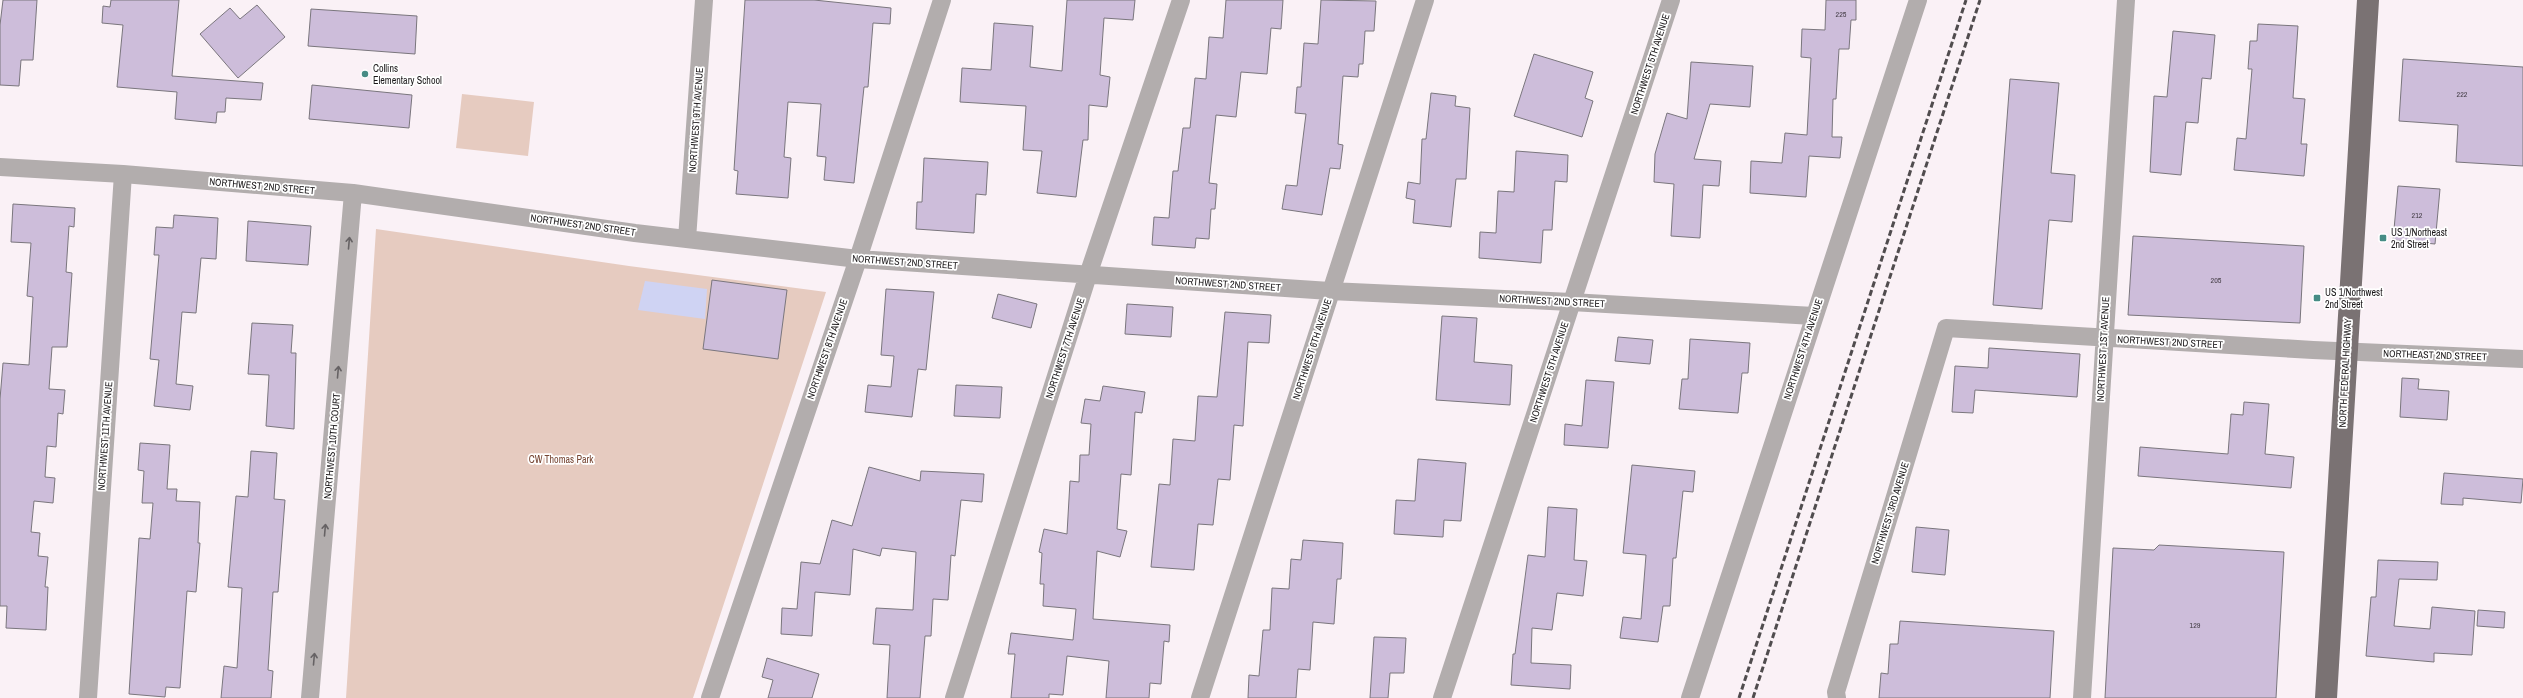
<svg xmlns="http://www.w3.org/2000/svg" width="2523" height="698" viewBox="0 0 2523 698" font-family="'Archivo Narrow',sans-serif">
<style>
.green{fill:#e6cbc0}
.water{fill:#cfd3f3}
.building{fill:#cdbdda;stroke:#7a767d}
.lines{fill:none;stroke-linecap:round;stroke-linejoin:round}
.minor{stroke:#b2adad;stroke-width:18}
.primary{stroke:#7a7273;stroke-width:22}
.rail{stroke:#504c4e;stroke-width:3;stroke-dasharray:6 3;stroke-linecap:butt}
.oneway{stroke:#666264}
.poi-dot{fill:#468c85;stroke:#fff;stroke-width:1.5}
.labels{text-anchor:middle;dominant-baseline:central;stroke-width:3.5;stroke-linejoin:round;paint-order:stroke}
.number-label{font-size:8px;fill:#48414a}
.street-label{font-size:10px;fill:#1b181a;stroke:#fff}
.poi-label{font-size:10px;fill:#1b181a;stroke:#fff;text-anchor:start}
.park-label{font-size:10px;fill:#764532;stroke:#fff}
</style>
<rect width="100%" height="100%" fill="#faf1f6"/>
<path class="green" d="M 462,94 L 534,102 L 528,156 L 456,148 Z
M 376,229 L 629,266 L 826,292 L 693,698 L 346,698 Z"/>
<path class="water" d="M 645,281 L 707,289 L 705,319 L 638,310 Z"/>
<path class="building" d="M 3,0 L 37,0 L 33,60 L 21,60 L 19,86 L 0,85 L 0,25 Z
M 111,0 L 179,0 L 172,76 L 263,83 L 261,100 L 226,98 L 225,112 L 217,112 L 216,123 L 175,119 L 177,92 L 117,87 L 123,25 L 102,23 L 103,6 L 110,7 Z
M 745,0 L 814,0 L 891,8 L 890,24 L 873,23 L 868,87 L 864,87 L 854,183 L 824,180 L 826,157 L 817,156 L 821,104 L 788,102 L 784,157 L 791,158 L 788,198 L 736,194 L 738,171 L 734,170 Z
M 1067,0 L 1135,0 L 1133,20 L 1104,18 L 1100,75 L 1110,77 L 1107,107 L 1089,105 L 1088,140 L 1083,140 L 1076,197 L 1037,193 L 1042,151 L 1023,150 L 1026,106 L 960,102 L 962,68 L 991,70 L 994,23 L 1033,26 L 1030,67 L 1062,71 Z
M 1226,0 L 1283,0 L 1281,29 L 1271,28 L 1267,74 L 1241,72 L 1236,117 L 1216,115 L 1209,183 L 1217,184 L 1215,209 L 1211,209 L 1209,239 L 1196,238 L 1195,248 L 1152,245 L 1154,217 L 1169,218 L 1173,171 L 1178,171 L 1183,128 L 1190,128 L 1195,78 L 1206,79 L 1209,37 L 1223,38 Z
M 1321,0 L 1376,1 L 1374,31 L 1365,31 L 1363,64 L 1359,64 L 1358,77 L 1343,76 L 1338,144 L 1343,145 L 1340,169 L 1330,168 L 1322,215 L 1282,209 L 1286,185 L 1297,186 L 1306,114 L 1295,113 L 1297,87 L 1301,87 L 1304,43 L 1318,44 Z
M 1826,0 L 1856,0 L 1856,20 L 1851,20 L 1849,49 L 1839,49 L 1836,99 L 1833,99 L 1832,137 L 1842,137 L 1840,158 L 1809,156 L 1806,197 L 1750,193 L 1751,161 L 1782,163 L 1785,133 L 1807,135 L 1811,58 L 1801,57 L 1802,29 L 1825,30 Z
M 257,5 L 285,37 L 238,78 L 200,34 L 230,8 L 240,19 Z
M 311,9 L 417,16 L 415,54 L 308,46 Z
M 2258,24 L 2298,26 L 2293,98 L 2305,99 L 2301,144 L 2307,144 L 2304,176 L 2234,170 L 2237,138 L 2246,139 L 2252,69 L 2248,69 L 2250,41 L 2257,41 Z
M 2173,31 L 2215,35 L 2211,79 L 2202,78 L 2198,123 L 2186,122 L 2181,175 L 2150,172 L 2154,96 L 2167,97 Z
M 1534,54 L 1593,72 L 1585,98 L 1593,101 L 1582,137 L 1514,116 Z
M 2403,59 L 2523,67 L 2523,166 L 2456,162 L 2458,125 L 2399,121 Z
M 1691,62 L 1753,66 L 1750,107 L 1710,104 L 1694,159 L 1721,161 L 1719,186 L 1703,185 L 1700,238 L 1671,236 L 1674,184 L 1654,182 L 1655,154 L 1667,113 L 1687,119 Z
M 2010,79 L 2059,83 L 2051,173 L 2075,175 L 2072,222 L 2049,220 L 2042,309 L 1993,305 Z
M 312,85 L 412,95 L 409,128 L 309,119 Z
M 1431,93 L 1456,96 L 1455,106 L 1470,108 L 1466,179 L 1456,179 L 1451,227 L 1413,223 L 1415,200 L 1406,198 L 1408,182 L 1420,184 L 1422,139 L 1426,139 Z
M 1516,151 L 1568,155 L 1567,182 L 1555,181 L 1552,230 L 1543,230 L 1541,263 L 1479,258 L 1480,232 L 1496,233 L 1498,191 L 1514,192 Z
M 924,158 L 988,162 L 986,195 L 976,194 L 974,233 L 916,229 L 917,202 L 922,202 Z
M 2398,186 L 2440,189 L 2435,244 L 2393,240 Z
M 13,204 L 75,208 L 74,227 L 69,226 L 66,272 L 72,273 L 67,347 L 52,347 L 49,389 L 65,390 L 63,414 L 58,413 L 56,447 L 47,446 L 45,477 L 55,478 L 53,503 L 34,501 L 31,532 L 40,533 L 38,556 L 48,557 L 45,587 L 48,587 L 46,630 L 6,628 L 7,606 L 0,606 L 0,399 L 3,363 L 29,365 L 33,297 L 27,296 L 31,243 L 11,242 Z
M 174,215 L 218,218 L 216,259 L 201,258 L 196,313 L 182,312 L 176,384 L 193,386 L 190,410 L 154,406 L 159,360 L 150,359 L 159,255 L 154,255 L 156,227 L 173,228 Z
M 248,221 L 311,226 L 308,265 L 246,261 Z
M 2133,236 L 2304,246 L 2300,323 L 2128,315 Z
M 712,280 L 787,290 L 778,359 L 703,349 Z
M 886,289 L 934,292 L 926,370 L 918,369 L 912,417 L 865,412 L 868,385 L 891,387 L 894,356 L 881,355 Z
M 998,294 L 1037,304 L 1031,328 L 992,318 Z
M 1127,304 L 1173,307 L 1171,337 L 1125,334 Z
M 1225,312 L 1271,315 L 1269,343 L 1248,342 L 1243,426 L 1234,425 L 1230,480 L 1218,479 L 1213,525 L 1198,524 L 1194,570 L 1151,567 L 1159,484 L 1170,485 L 1173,439 L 1195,441 L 1198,396 L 1217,397 Z
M 1442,316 L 1477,318 L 1474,362 L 1512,365 L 1510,405 L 1436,400 Z
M 252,323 L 293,325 L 291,353 L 296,353 L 294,429 L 266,426 L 269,375 L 248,374 Z
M 1618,337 L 1653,340 L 1650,364 L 1615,361 Z
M 1690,339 L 1750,343 L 1748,373 L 1742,373 L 1738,413 L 1679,409 L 1682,379 L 1688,379 Z
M 1989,348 L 2080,354 L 2077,397 L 1975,390 L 1973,413 L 1952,412 L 1955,366 L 1988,368 Z
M 2402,378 L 2419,379 L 2418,389 L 2449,391 L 2447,420 L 2400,417 Z
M 1586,380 L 1614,382 L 1608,448 L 1564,445 L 1565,424 L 1582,426 Z
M 956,385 L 1002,387 L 1000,418 L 954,416 Z
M 1103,386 L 1145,392 L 1142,413 L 1135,412 L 1131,475 L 1121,474 L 1117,529 L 1127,531 L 1120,557 L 1097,551 L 1093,619 L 1170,625 L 1169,642 L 1164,641 L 1161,684 L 1150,683 L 1149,698 L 1106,698 L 1109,661 L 1067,656 L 1063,695 L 1049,694 L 1049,698 L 1011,698 L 1015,654 L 1008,654 L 1011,633 L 1073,640 L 1076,609 L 1043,606 L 1044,584 L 1040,584 L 1042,553 L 1039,552 L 1044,529 L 1067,534 L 1070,481 L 1079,482 L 1080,455 L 1089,455 L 1091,424 L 1081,423 L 1085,399 L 1100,401 Z
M 2244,402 L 2269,404 L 2265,454 L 2294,457 L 2291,488 L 2138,476 L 2140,447 L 2228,454 L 2231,414 L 2243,415 Z
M 140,443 L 170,445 L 167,489 L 177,489 L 176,501 L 200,502 L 198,543 L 200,543 L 196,592 L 187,591 L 180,688 L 166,687 L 165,697 L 129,694 L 139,538 L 150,539 L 153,503 L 142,503 L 144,471 L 138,470 Z
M 251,451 L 277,453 L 274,499 L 285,500 L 278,592 L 273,592 L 268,670 L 273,671 L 271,698 L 221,698 L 224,666 L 237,668 L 242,588 L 228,587 L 236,496 L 248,497 Z
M 1418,459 L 1466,463 L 1461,521 L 1444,520 L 1443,537 L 1394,534 L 1396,500 L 1415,501 Z
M 1632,465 L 1695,471 L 1693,492 L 1683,491 L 1676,558 L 1673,558 L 1670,606 L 1663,606 L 1658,642 L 1620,638 L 1623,617 L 1641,619 L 1646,555 L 1623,553 Z
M 869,467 L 920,481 L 921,471 L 984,474 L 982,502 L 961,500 L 955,556 L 951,555 L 948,600 L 933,599 L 931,636 L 925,636 L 920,698 L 887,698 L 890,645 L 873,644 L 876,608 L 913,610 L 916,552 L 882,548 L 880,556 L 853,549 L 850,595 L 815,592 L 812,636 L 781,634 L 782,608 L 797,609 L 801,562 L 820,564 L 832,520 L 852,526 Z
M 2444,473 L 2523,479 L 2521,503 L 2463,498 L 2463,505 L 2441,504 Z
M 1548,507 L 1577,509 L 1574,560 L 1587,561 L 1583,596 L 1557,593 L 1552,630 L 1532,628 L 1531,663 L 1571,665 L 1570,689 L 1511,685 L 1513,654 L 1515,654 L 1528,555 L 1545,557 Z
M 1916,527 L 1949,530 L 1945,575 L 1912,572 Z
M 1303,540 L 1343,543 L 1341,579 L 1337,579 L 1334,624 L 1313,622 L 1310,670 L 1298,669 L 1296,698 L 1248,698 L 1249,675 L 1259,676 L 1263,630 L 1270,630 L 1272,588 L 1289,589 L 1291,559 L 1301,560 Z
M 2159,545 L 2284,552 L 2276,698 L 2105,698 L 2113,548 L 2154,550 Z
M 2378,560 L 2438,562 L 2437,580 L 2399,579 L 2394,626 L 2430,629 L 2432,607 L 2475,611 L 2472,655 L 2434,653 L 2434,662 L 2366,656 L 2371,597 L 2376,597 Z
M 2478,610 L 2505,612 L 2504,628 L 2477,626 Z
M 1900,621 L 2054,631 L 2050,698 L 1879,698 L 1881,673 L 1888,674 L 1890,644 L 1898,644 Z
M 1374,637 L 1406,638 L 1404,673 L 1390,673 L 1388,698 L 1370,698 Z
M 767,658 L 819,674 L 812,698 L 768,698 L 773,680 L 762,677 Z"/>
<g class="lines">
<path class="minor" d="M 0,167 L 123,174 L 353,193 L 635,233 L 858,259 L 1330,291 L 1571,302 L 1814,316
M 687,239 L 704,0
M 88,698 L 123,174
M 310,698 L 353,193
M 710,698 L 858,259 L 942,0
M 954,698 L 1088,275 L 1181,0
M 1200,698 L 1425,0
M 1442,698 L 1671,0
M 1690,698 L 1918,0
M 1837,698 L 1836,692 L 1946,328 L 2313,350 L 2523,359
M 2082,698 L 2126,0"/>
<path class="primary" d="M 2326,698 L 2368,0"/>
<path class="rail" d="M 1739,698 L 1966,0
M 1753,698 L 1980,0"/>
</g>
<defs><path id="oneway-shaft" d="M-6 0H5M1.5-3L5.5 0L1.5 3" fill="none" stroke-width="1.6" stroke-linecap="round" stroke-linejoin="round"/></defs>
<g class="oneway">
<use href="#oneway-shaft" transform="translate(349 243) rotate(-85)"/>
<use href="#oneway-shaft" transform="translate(338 372) rotate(-85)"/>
<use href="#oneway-shaft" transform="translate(325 530) rotate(-85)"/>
<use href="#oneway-shaft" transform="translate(314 659) rotate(-85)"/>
</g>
<g class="poi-dot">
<circle cx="365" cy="74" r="4"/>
<rect x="2379" y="234" width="8" height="8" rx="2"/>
<rect x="2313" y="294" width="8" height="8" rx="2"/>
</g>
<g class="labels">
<g class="number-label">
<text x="1841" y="14">225</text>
<text x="2462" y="94">222</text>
<text x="2417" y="215">212</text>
<text x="2216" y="280">205</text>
<text x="2195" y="625">129</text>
</g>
<g class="street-label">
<text transform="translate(1650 64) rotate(-72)">NORTHWEST 5TH AVENUE</text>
<text transform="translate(696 120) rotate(-86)">NORTHWEST 9TH AVENUE</text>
<text transform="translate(262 186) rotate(5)">NORTHWEST 2ND STREET</text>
<text transform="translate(583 225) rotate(8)">NORTHWEST 2ND STREET</text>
<text transform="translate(905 262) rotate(4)">NORTHWEST 2ND STREET</text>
<text transform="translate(1228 284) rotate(4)">NORTHWEST 2ND STREET</text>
<text transform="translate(1552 301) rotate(3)">NORTHWEST 2ND STREET</text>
<text transform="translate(2170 342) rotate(3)">NORTHWEST 2ND STREET</text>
<text transform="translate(1065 348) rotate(-72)">NORTHWEST 7TH AVENUE</text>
<text transform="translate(827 349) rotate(-71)">NORTHWEST 8TH AVENUE</text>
<text transform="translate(1312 349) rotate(-72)">NORTHWEST 6TH AVENUE</text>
<text transform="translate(1803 349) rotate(-72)">NORTHWEST 4TH AVENUE</text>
<text transform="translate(2103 349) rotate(-87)">NORTHWEST 1ST AVENUE</text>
<text transform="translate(2435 355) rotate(2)">NORTHEAST 2ND STREET</text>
<text transform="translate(1549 372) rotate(-72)">NORTHWEST 5TH AVENUE</text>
<text transform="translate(2345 373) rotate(-87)">NORTH FEDERAL HIGHWAY</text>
<text transform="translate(105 436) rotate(-86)">NORTHWEST 11TH AVENUE</text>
<text transform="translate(332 446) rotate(-85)">NORTHWEST 10TH COURT</text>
<text transform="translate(1890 513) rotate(-73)">NORTHWEST 3RD AVENUE</text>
</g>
<g class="poi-label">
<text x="373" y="68">Collins<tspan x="373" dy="12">Elementary School</tspan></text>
<text x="2391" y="232">US 1/Northeast<tspan x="2391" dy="12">2nd Street</tspan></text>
<text x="2325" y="292">US 1/Northwest<tspan x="2325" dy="12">2nd Street</tspan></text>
</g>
<g class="park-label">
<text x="561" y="459">CW Thomas Park</text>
</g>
</g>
</svg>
